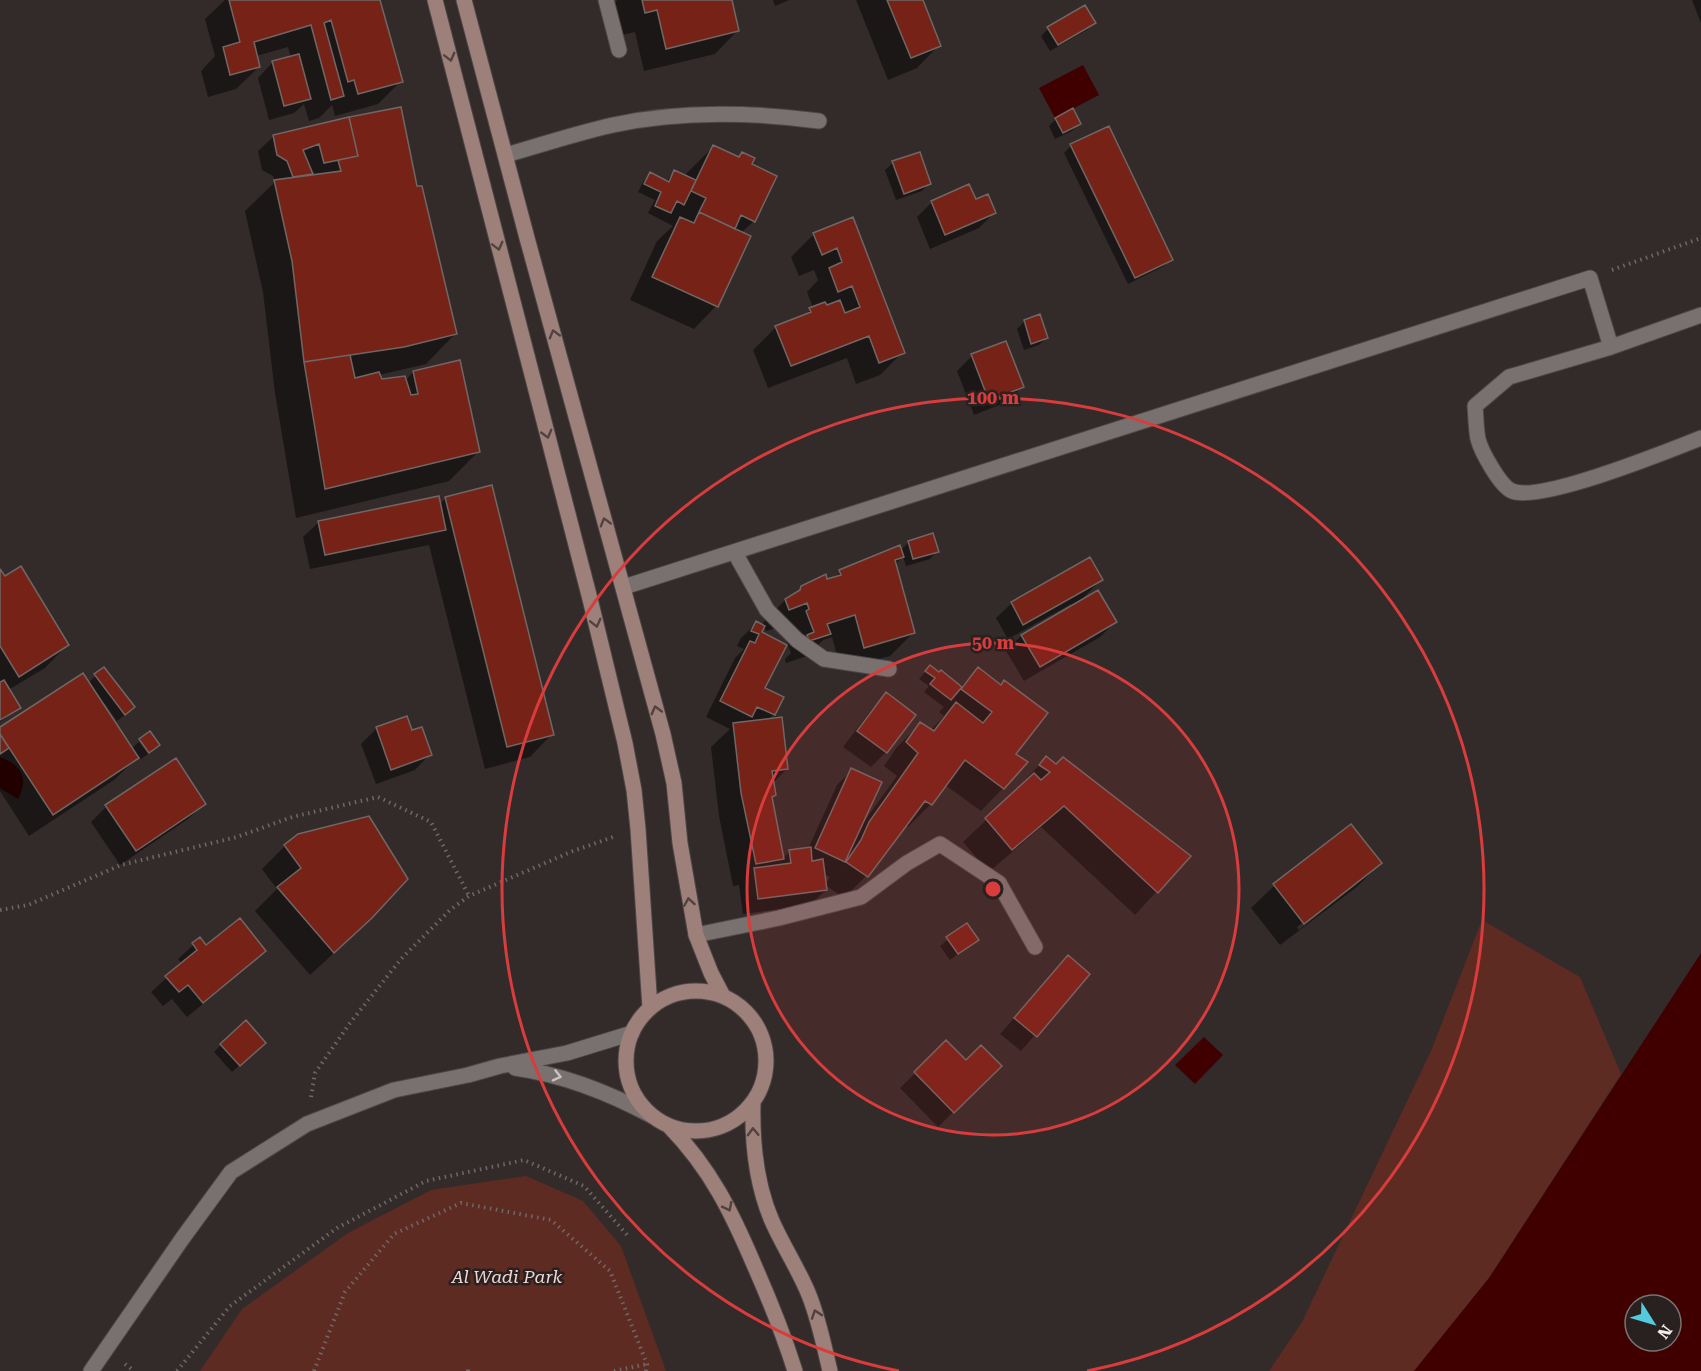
<svg xmlns="http://www.w3.org/2000/svg" width="1701" height="1371" viewBox="0 0 1701 1371" font-family="'Roboto Serif',serif">
<style>
.green{fill:#5e2b23}
.water{fill:#410000;fill-rule:evenodd}
.shadow{fill:#0007;fill-rule:evenodd}
.building{fill:#772217;stroke:#6f6765;stroke-width:1.5}
.lines{fill:none;stroke-linecap:round;stroke-linejoin:round}
.lane-casing{stroke:#4e4746;stroke-width:17}
.street-casing{stroke:#4e4746;stroke-width:17}
.secondary-casing{stroke:#4e4746;stroke-width:17}
.path{stroke:#6f6867;stroke-width:4;stroke-dasharray:1.5 4.5;stroke-linecap:butt}
.lane{stroke:#79716f;stroke-width:15}
.street{stroke:#79716f;stroke-width:15}
.secondary{stroke:#9e807a;stroke-width:15}
.oneway{stroke:#514240}
.oneway2{stroke:#c8c2c0}
.ring{fill:none;stroke:#d93c3c;stroke-width:3}
.labels{text-anchor:middle;dominant-baseline:central;stroke-width:5;stroke-linejoin:round;paint-order:stroke}
.park-label{font-size:18px;font-style:italic;fill:#f1d6d1;stroke:#282120}
.centre{fill:#d93c3c;stroke:#282120;stroke-width:3}
.ring-label{font-size:18px;text-anchor:middle;font-weight:bold;fill:#d93c3c;stroke:#282120;stroke-width:5;stroke-linejoin:round;paint-order:stroke}
</style>
<rect width="100%" height="100%" fill="#322b2a"/>
<path class="green" d="M 1482,920 L 1580,977 L 1621,1074 L 1489,1278 L 1414,1371 L 1269,1371 L 1302,1322 L 1431,1051 Z
M 526,1176 L 583,1201 L 621,1246 L 666,1371 L 200,1371 L 242,1309 L 348,1233 L 431,1190 Z"/>
<path class="water" d="M 1083,65 L 1099,95 L 1055,118 L 1039,88 Z
M 0,757 C 22,765 29,779 18,799 L 0,788 Z
M 1701,953 L 1701,1371 L 1414,1371 L 1489,1278 ZM 1635,1305 L 1671,1305 L 1671,1341 L 1635,1341 Z
M 1204,1037 L 1223,1055 L 1195,1084 L 1175,1065 Z"/>
<path class="shadow" d="M 225,0 L 379,0 L 401,81 L 378,104 L 335,116 L 332,105 L 319,118 L 309,121 L 304,104 L 294,113 L 269,120 L 258,78 L 273,62 L 291,58 L 288,47 L 256,56 L 259,67 L 236,89 L 208,97 L 201,71 L 215,56 L 205,19 Z
M 617,0 L 730,0 L 737,31 L 715,54 L 644,71 L 635,32 L 622,35 L 615,3 Z
M 773,0 L 789,0 L 775,6 Z
M 856,0 L 921,0 L 939,45 L 917,68 L 888,80 Z
M 1692,0 L 1701,0 L 1701,23 Z
M 1094,23 L 1087,30 L 1050,51 L 1041,36 L 1048,29 Z
M 350,118 L 416,188 L 455,334 L 426,364 L 379,375 L 381,381 L 405,381 L 413,372 L 478,452 L 449,481 L 296,518 L 275,393 L 263,292 L 245,211 L 275,182 L 273,176 L 262,170 L 258,151 L 274,136 Z
M 1056,119 L 1079,123 L 1072,131 L 1055,139 L 1049,126 Z
M 1071,146 L 1171,259 L 1164,266 L 1128,284 L 1064,153 Z
M 713,147 L 737,158 L 742,153 L 750,165 L 754,221 L 741,233 L 716,306 L 694,329 L 630,300 L 657,241 L 673,226 L 648,213 L 655,200 L 638,192 L 643,182 L 650,174 L 666,182 L 674,172 L 684,176 Z
M 893,163 L 929,184 L 922,191 L 896,200 L 885,170 Z
M 975,201 L 995,212 L 979,228 L 930,249 L 917,217 L 932,202 Z
M 852,219 L 903,352 L 880,375 L 856,384 L 847,358 L 768,388 L 753,350 L 776,327 L 801,318 L 813,308 L 807,292 L 818,280 L 814,270 L 799,276 L 791,257 L 814,234 Z
M 1025,321 L 1046,338 L 1039,345 L 1024,350 L 1017,329 Z
M 972,356 L 1022,387 L 1007,402 L 974,415 L 957,371 Z
M 446,498 L 552,734 L 530,757 L 485,769 L 429,545 L 310,569 L 303,537 L 319,522 L 439,505 Z
M 909,542 L 937,551 L 930,559 L 906,566 L 903,556 L 895,565 L 913,633 L 890,656 L 841,669 L 832,637 L 823,640 L 807,656 L 786,663 L 785,659 L 791,653 L 784,635 L 785,625 L 766,631 L 763,623 L 785,600 L 802,588 L 833,579 L 840,572 L 900,551 Z
M 0,570 L 67,645 L 45,668 L 8,690 L 19,708 L 0,722 Z
M 1101,580 L 1082,599 L 1115,622 L 1100,637 L 1024,681 L 1006,651 L 1021,636 L 1072,606 L 1071,604 L 1008,639 L 996,618 L 1012,603 Z
M 757,623 L 760,633 L 763,688 L 782,698 L 774,714 L 768,720 L 787,769 L 773,783 L 775,795 L 771,798 L 783,859 L 790,851 L 808,849 L 837,785 L 852,770 L 863,823 L 897,776 L 884,766 L 897,747 L 920,724 L 930,731 L 944,716 L 939,712 L 944,707 L 924,692 L 929,686 L 919,679 L 930,667 L 960,687 L 978,669 L 1013,755 L 1003,788 L 981,811 L 945,785 L 931,804 L 908,827 L 905,825 L 866,876 L 844,898 L 825,885 L 826,890 L 810,905 L 743,914 L 739,885 L 733,886 L 719,816 L 711,747 L 730,729 L 706,717 L 735,658 L 744,649 L 737,646 L 741,638 ZM 824,874 L 830,877 L 825,884 Z
M 103,669 L 126,714 L 117,721 L 105,704 L 103,706 L 131,749 L 139,742 L 148,754 L 141,759 L 139,756 L 114,780 L 29,836 L 0,791 L 0,729 L 88,683 Z
M 887,694 L 886,752 L 871,767 L 843,747 L 872,709 Z
M 406,718 L 411,732 L 430,754 L 415,770 L 376,784 L 361,744 L 376,729 Z
M 1046,758 L 1189,856 L 1135,915 L 1041,827 L 989,872 L 963,842 L 1019,789 L 1018,788 L 1024,781 Z
M 204,804 L 188,819 L 120,865 L 91,822 L 106,807 Z
M 368,818 L 348,940 L 310,975 L 255,911 L 277,889 L 262,869 L 285,846 Z
M 1351,826 L 1380,863 L 1358,886 L 1280,945 L 1251,908 L 1274,886 ZM 1357,880 L 1357,884 L 1299,930 L 1297,927 Z
M 966,925 L 977,940 L 950,960 L 940,946 Z
M 200,939 L 206,947 L 264,951 L 249,966 L 187,1017 L 172,999 L 163,1006 L 151,992 L 182,964 L 178,959 Z
M 1068,957 L 1088,974 L 1021,1051 L 1000,1034 Z
M 946,1043 L 966,1062 L 1000,1066 L 938,1127 L 900,1088 Z
M 221,1045 L 257,1050 L 232,1072 L 214,1052 Z"/>
<path class="building" d="M 229,0 L 380,0 L 403,82 L 358,94 L 354,80 L 348,82 L 331,20 L 324,23 L 344,96 L 331,100 L 311,25 L 254,42 L 260,67 L 230,75 L 223,47 L 240,42 Z
M 642,0 L 732,0 L 739,31 L 666,49 L 657,10 L 645,13 Z
M 887,0 L 923,0 L 941,46 L 911,58 Z
M 1085,5 L 1096,23 L 1058,45 L 1047,27 Z
M 299,54 L 311,99 L 284,106 L 272,61 Z
M 401,107 L 417,186 L 422,186 L 457,334 L 404,347 L 304,362 L 292,261 L 274,180 L 341,171 L 338,160 L 358,156 L 349,117 Z
M 1073,108 L 1081,124 L 1063,133 L 1055,118 Z
M 349,117 L 358,156 L 324,163 L 319,144 L 303,150 L 313,174 L 293,177 L 287,161 L 277,155 L 273,135 Z
M 1109,126 L 1173,260 L 1135,278 L 1070,144 Z
M 713,145 L 739,157 L 742,152 L 755,158 L 752,164 L 777,176 L 755,222 L 741,215 L 735,229 L 699,212 L 706,198 L 691,191 Z
M 920,152 L 931,184 L 904,194 L 892,161 Z
M 674,170 L 696,180 L 684,205 L 677,201 L 671,213 L 655,206 L 661,192 L 644,184 L 650,172 L 669,182 Z
M 969,184 L 976,199 L 988,194 L 996,213 L 945,235 L 931,201 Z
M 699,212 L 751,236 L 718,307 L 652,277 L 680,217 L 694,223 Z
M 853,217 L 905,353 L 879,363 L 869,336 L 791,366 L 775,326 L 811,312 L 809,308 L 825,302 L 827,305 L 840,300 L 845,313 L 860,307 L 852,286 L 838,292 L 829,268 L 842,262 L 837,248 L 822,255 L 813,233 Z
M 1040,314 L 1048,338 L 1031,344 L 1024,320 Z
M 1006,341 L 1024,387 L 989,401 L 971,354 Z
M 350,355 L 355,378 L 379,372 L 382,379 L 405,376 L 411,395 L 418,394 L 413,371 L 460,360 L 480,452 L 325,489 L 304,362 Z
M 492,485 L 554,735 L 507,747 L 445,497 Z
M 439,496 L 446,530 L 325,555 L 318,521 Z
M 933,533 L 939,552 L 913,559 L 908,541 Z
M 900,545 L 904,557 L 895,560 L 915,633 L 864,648 L 855,615 L 827,624 L 831,634 L 809,641 L 807,635 L 814,632 L 806,611 L 809,609 L 807,603 L 789,610 L 785,599 L 800,590 L 801,586 L 826,574 L 827,579 L 841,575 L 839,570 Z
M 1090,557 L 1103,580 L 1023,625 L 1011,602 Z
M 21,566 L 69,645 L 19,677 L 0,646 L 0,569 L 5,576 Z
M 1098,590 L 1117,622 L 1040,667 L 1021,635 Z
M 756,621 L 765,626 L 762,632 L 787,645 L 765,688 L 784,697 L 775,715 L 757,707 L 752,717 L 720,701 L 750,641 L 755,643 L 759,634 L 751,631 Z
M 930,665 L 939,672 L 941,670 L 962,687 L 951,700 L 930,684 L 935,678 L 925,671 Z
M 104,667 L 135,707 L 125,715 L 94,674 Z
M 978,667 L 1001,685 L 1004,680 L 1048,713 L 1016,754 L 1028,762 L 1004,789 L 965,760 L 932,805 L 925,801 L 868,877 L 846,862 L 861,840 L 869,822 L 918,753 L 906,742 L 920,722 L 934,731 L 956,702 L 983,723 L 992,712 L 961,689 Z
M 83,673 L 139,758 L 53,815 L 0,734 L 0,727 Z
M 4,680 L 21,708 L 0,720 L 0,682 Z
M 886,692 L 916,715 L 887,753 L 857,731 Z
M 407,716 L 412,730 L 422,727 L 432,755 L 391,770 L 376,727 Z
M 782,717 L 788,769 L 772,771 L 776,795 L 772,797 L 784,859 L 756,864 L 741,793 L 733,723 Z
M 150,731 L 160,745 L 149,753 L 139,739 Z
M 0,734 L 9,748 L 0,754 Z
M 1046,756 L 1056,764 L 1063,757 L 1191,856 L 1158,893 L 1064,806 L 1012,850 L 985,818 L 1034,773 L 1041,780 L 1050,772 L 1039,765 Z
M 176,758 L 206,804 L 136,851 L 105,805 Z
M 851,768 L 882,782 L 845,862 L 815,848 Z
M 369,816 L 408,879 L 372,918 L 334,953 L 277,887 L 301,868 L 284,845 L 298,834 Z
M 1351,824 L 1382,863 L 1304,924 L 1273,884 Z
M 811,847 L 812,861 L 823,859 L 827,890 L 758,899 L 754,868 L 791,863 L 789,850 Z
M 240,918 L 266,951 L 203,1003 L 188,985 L 179,992 L 165,976 L 197,950 L 192,943 L 200,937 L 206,945 Z
M 967,923 L 979,940 L 958,954 L 946,937 Z
M 1068,955 L 1090,974 L 1037,1037 L 1014,1018 Z
M 246,1020 L 266,1043 L 240,1066 L 220,1044 Z
M 946,1040 L 966,1060 L 981,1045 L 1002,1066 L 954,1113 L 914,1072 Z"/>
<g class="lines">
<g class="lane-casing">
<path id="lane" d="M 606,0 L 619,50
M 506,155 C 541,145 577,133 613,125 C 681,110 750,112 819,121
M 1701,315 L 1611,347 L 1509,377 L 1475,406 C 1476,417 1476,429 1478,439 C 1481,451 1500,486 1512,491 C 1540,503 1668,451 1701,438
M 735,553 L 767,610 L 797,640 L 824,659 L 889,669
M 624,587 L 1590,278 L 1611,347
M 696,935 L 779,918 L 861,897 L 907,863 L 940,844 L 999,883 L 1035,947"/>
</g>
<g class="street-casing">
<path id="street" d="M 515,1068 C 565,1075 610,1093 654,1117
M 91,1371 L 182,1239 L 231,1172 L 307,1124 L 394,1090 L 468,1075 L 500,1066 L 567,1053 L 632,1033"/>
</g>
<g class="secondary-casing">
<path id="secondary" d="M 435,0 L 590,599 L 625,743 L 634,790 L 638,829 L 650,1008
M 464,0 L 527,238 L 663,734 L 674,783 L 680,843 L 696,935 L 711,973 L 723,996
M626 1061a70 70 0 1 1 140 0a70 70 0 1 1-140 0Z
M 753,1103 C 752,1143 756,1184 772,1221 C 783,1246 799,1270 809,1295 C 819,1320 824,1346 830,1371
M 669,1126 C 711,1169 732,1213 755,1267 C 770,1301 784,1336 795,1371"/>
</g>
<path class="path" d="M 1612,270 L 1701,238
M 0,910 L 28,905 L 121,865 L 237,837 L 292,817 L 378,797 L 431,822 L 469,896
M 311,1097 L 315,1073 L 350,1023 L 401,959 L 450,910 L 469,896 L 573,851 L 616,836
M 125,1364 L 134,1371
M 177,1371 L 230,1306 L 337,1228 L 426,1181 L 524,1160 L 584,1186 L 628,1236
M 314,1371 L 345,1292 L 394,1234 L 461,1203 L 551,1220 L 610,1271 L 647,1364 L 646,1371
M 468,1371 L 468,1369
M 614,1371 L 647,1364"/>
<use href="#lane" class="lane"/>
<use href="#street" class="street"/>
<use href="#secondary" class="secondary"/>
</g>
<defs><path id="oneway-chevron" d="M-2-3.5L2.5 0L-2 3.5" fill="none" stroke-width="1.6" stroke-linecap="round" stroke-linejoin="round" transform="scale(1.5)"/></defs>
<g class="oneway">
<use href="#oneway-chevron" transform="translate(450 57) rotate(76)"/>
<use href="#oneway-chevron" transform="translate(498 246) rotate(76)"/>
<use href="#oneway-chevron" transform="translate(554 334) rotate(-106)"/>
<use href="#oneway-chevron" transform="translate(547 434) rotate(75)"/>
<use href="#oneway-chevron" transform="translate(605 522) rotate(-106)"/>
<use href="#oneway-chevron" transform="translate(596 623) rotate(76)"/>
<use href="#oneway-chevron" transform="translate(656 710) rotate(-105)"/>
<use href="#oneway-chevron" transform="translate(689 902) rotate(-99)"/>
<use href="#oneway-chevron" transform="translate(753 1132) rotate(-92)"/>
<use href="#oneway-chevron" transform="translate(728 1207) rotate(63)"/>
<use href="#oneway-chevron" transform="translate(816 1314) rotate(-109)"/>
</g>
<use class="oneway2" href="#oneway-chevron" transform="translate(557 1076) rotate(14)"/>
<circle cx="993" cy="889" r="246" fill="#d93c3c" fill-opacity=".12"/>
<g class="ring">
<circle cx="993" cy="889" r="246"/>
<path d="M899 1371A491 491 0 1 1 1087 1371"/>
</g>
<g class="labels">
<g class="park-label">
<text x="507" y="1276">Al Wadi Park</text>
</g>
</g>
<circle cx="993" cy="889" r="9" class="centre"/>
<g class="ring-label">
<text x="993" y="404">100 m</text>
<text x="993" y="649">50 m</text>
</g>
<g transform="translate(1653 1323) rotate(127)"><circle r="28" fill="#282120" stroke="#797372" stroke-width="1.5"/>
<path d="M0-4.5L10 22L0 15L-10 22Z" fill="#54cade"/>
<text y="-9" font-size="16" font-weight="bold" text-anchor="middle" fill="#f2edec">N</text>
</g>
</svg>
